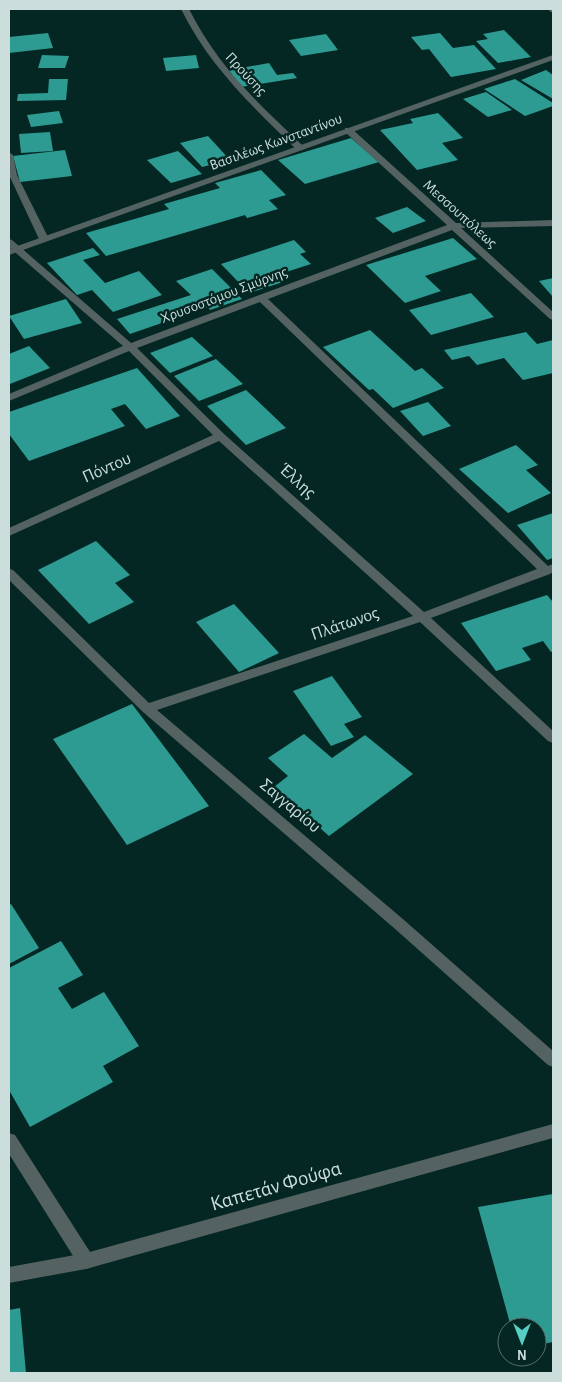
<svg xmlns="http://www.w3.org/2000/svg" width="562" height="1382" viewBox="0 0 562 1382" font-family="'Alegreya Sans',sans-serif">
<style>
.building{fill:#2d9b92}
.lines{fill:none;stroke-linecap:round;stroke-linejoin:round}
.minor{fill:#546261;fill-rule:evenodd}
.tertiary{fill:#546261;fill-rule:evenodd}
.labels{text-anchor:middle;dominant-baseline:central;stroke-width:5;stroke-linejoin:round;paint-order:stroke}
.far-street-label{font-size:15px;fill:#ccdedc;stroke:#042724}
.street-label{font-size:18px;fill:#ccdedc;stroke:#042724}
.near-street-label{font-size:21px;fill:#ccdedc;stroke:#042724}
</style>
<rect width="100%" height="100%" fill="#042724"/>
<path class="building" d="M 504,30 L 531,57 L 498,63 L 476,41 L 488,39 L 483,34 Z
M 48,33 L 53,48 L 9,53 L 9,37 Z
M 440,33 L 453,48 L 474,45 L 496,69 L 451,77 L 429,49 L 422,50 L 411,37 Z
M 326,34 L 338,50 L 301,56 L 289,40 Z
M 42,55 L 69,56 L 65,68 L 38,68 Z
M 196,55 L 199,68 L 166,71 L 163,58 Z
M 269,63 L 277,75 L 293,73 L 297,78 L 241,87 L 229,70 Z
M 546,70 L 553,75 L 553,99 L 521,80 Z
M 49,79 L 68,79 L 66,100 L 17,101 L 18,94 L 48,93 Z
M 515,79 L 553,103 L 553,106 L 525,116 L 484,89 Z
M 486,92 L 512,110 L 488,117 L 463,99 Z
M 59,111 L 63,123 L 31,127 L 27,115 Z
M 438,113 L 463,138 L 442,143 L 458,160 L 417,170 L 380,130 L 413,123 L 410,119 Z
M 50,132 L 53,151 L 21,153 L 19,134 Z
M 208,136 L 230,160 L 202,167 L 180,143 Z
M 351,138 L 379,162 L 305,184 L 278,160 Z
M 65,150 L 72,176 L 20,182 L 13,156 Z
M 178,151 L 202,174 L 171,183 L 147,160 Z
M 261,170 L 286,195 L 269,200 L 278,209 L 247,218 L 245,215 L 106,256 L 86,233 L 169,209 L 164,204 L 220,188 L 215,183 Z
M 407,207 L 426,221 L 393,233 L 375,218 Z
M 453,238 L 477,259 L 425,276 L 441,291 L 405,303 L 366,265 Z
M 294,240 L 306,252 L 300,254 L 311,264 L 277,275 L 283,282 L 249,293 L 221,264 Z
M 93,248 L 100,255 L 83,260 L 105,283 L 139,271 L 162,295 L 113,312 L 92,290 L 77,295 L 47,263 Z
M 212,269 L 242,299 L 210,310 L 208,307 L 130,334 L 117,319 L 191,295 L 176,281 Z
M 553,278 L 553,297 L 539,281 Z
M 471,293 L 494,317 L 431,335 L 409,310 Z
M 66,299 L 82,323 L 24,339 L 9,316 Z
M 370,330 L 415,371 L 422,368 L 444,388 L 393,408 L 373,389 L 369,390 L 323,347 Z
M 526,332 L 537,344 L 553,340 L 553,373 L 523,380 L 504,358 L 477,365 L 469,356 L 452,360 L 444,350 Z
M 192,337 L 213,356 L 170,373 L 150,353 Z
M 29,346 L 50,368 L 10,384 L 9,354 Z
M 216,359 L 243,384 L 199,401 L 174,376 Z
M 137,368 L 180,416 L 146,429 L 125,404 L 111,409 L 125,426 L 29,461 L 9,434 L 9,412 Z
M 246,390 L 286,428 L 246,445 L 207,406 Z
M 428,402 L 451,426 L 423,436 L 400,411 Z
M 516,445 L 538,465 L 526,470 L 551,493 L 508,513 L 459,469 Z
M 553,513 L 553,558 L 547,560 L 517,525 Z
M 96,541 L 130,575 L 115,583 L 134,602 L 89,624 L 38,570 Z
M 547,595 L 553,602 L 553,651 L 551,652 L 543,641 L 522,648 L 531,660 L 496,671 L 461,623 Z
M 234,604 L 279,653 L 239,672 L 196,622 Z
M 332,676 L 362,717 L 344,724 L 354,737 L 331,746 L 293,691 Z
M 132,704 L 209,806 L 127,845 L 53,739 Z
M 304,734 L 332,758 L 365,735 L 413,774 L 329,836 L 274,787 L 288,776 L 268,758 Z
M 11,904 L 39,948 L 9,964 L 9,905 Z
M 61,941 L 83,975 L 58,988 L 72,1009 L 104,992 L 139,1046 L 103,1066 L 113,1082 L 30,1127 L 9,1090 L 9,968 Z
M 553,1194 L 553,1342 L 537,1345 L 537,1327 L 511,1327 L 478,1207 Z
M 20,1308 L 26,1373 L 9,1373 L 9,1310 Z"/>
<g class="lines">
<path class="minor" d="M 181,9 L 189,9 C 219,68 256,101 303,146 L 303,150 L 297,150 C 252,106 209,66 181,9 Z
M 549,9 L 553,9 L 553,12 L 550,12 Z
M 345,128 L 351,128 L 456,223 L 553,220 L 553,226 L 461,228 L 553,312 L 553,320 L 550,319 L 452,230 L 268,299 L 548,566 L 553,564 L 553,572 L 550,574 L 431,618 L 553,731 L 553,743 L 548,741 L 420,622 L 157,710 L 404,920 L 553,1051 L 553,1067 L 548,1065 L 394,928 L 143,712 L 9,580 L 9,569 L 13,570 L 149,703 L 413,616 L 219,441 L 9,536 L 9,528 L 213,435 L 129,351 L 9,401 L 9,394 L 123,346 L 9,247 L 9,239 L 12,240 L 131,343 L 447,225 L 345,132 ZM 260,302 L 537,569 L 424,612 L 224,434 L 137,348 Z
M 9,152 L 13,155 L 17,175 L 49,239 L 47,241 L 41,241 L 39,239 L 9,175 Z
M 9,1133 L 15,1135 L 92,1255 L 94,1261 L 92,1267 L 86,1269 L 80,1267 L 9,1154 Z"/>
<path class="tertiary" d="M 553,55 L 553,60 L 9,255 L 9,249 Z
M 553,1124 L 553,1138 L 86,1269 L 9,1283 L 9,1267 L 86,1253 Z"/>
</g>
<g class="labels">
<g class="far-street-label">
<text transform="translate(246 74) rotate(47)">Προύσης</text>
<text transform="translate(276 142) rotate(-20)">Βασιλέως Κωνσταντίνου</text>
<text transform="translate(460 214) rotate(42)">Μεσσουπόλεως</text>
<text transform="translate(224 295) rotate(-21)">Χρυσοστόμου Σμύρνης</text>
</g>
<g class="street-label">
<text transform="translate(107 468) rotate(-24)">Πόντου</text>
<text transform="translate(297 481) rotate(42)">Έλλης</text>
<text transform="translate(345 624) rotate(-19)">Πλάτωνος</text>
<text transform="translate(290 806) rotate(40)">Σαγγαρίου</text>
</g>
<g class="near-street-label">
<text transform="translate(276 1186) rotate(-16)">Καπετάν Φούφα</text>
</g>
</g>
<rect width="562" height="1382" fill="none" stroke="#ccdedc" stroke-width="20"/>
<g transform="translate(522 1342) rotate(180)"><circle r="24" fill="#042724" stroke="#54706e"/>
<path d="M0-4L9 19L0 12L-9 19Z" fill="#56cec3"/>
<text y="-8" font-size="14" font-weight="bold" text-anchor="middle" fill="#ccdedc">N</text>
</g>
</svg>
